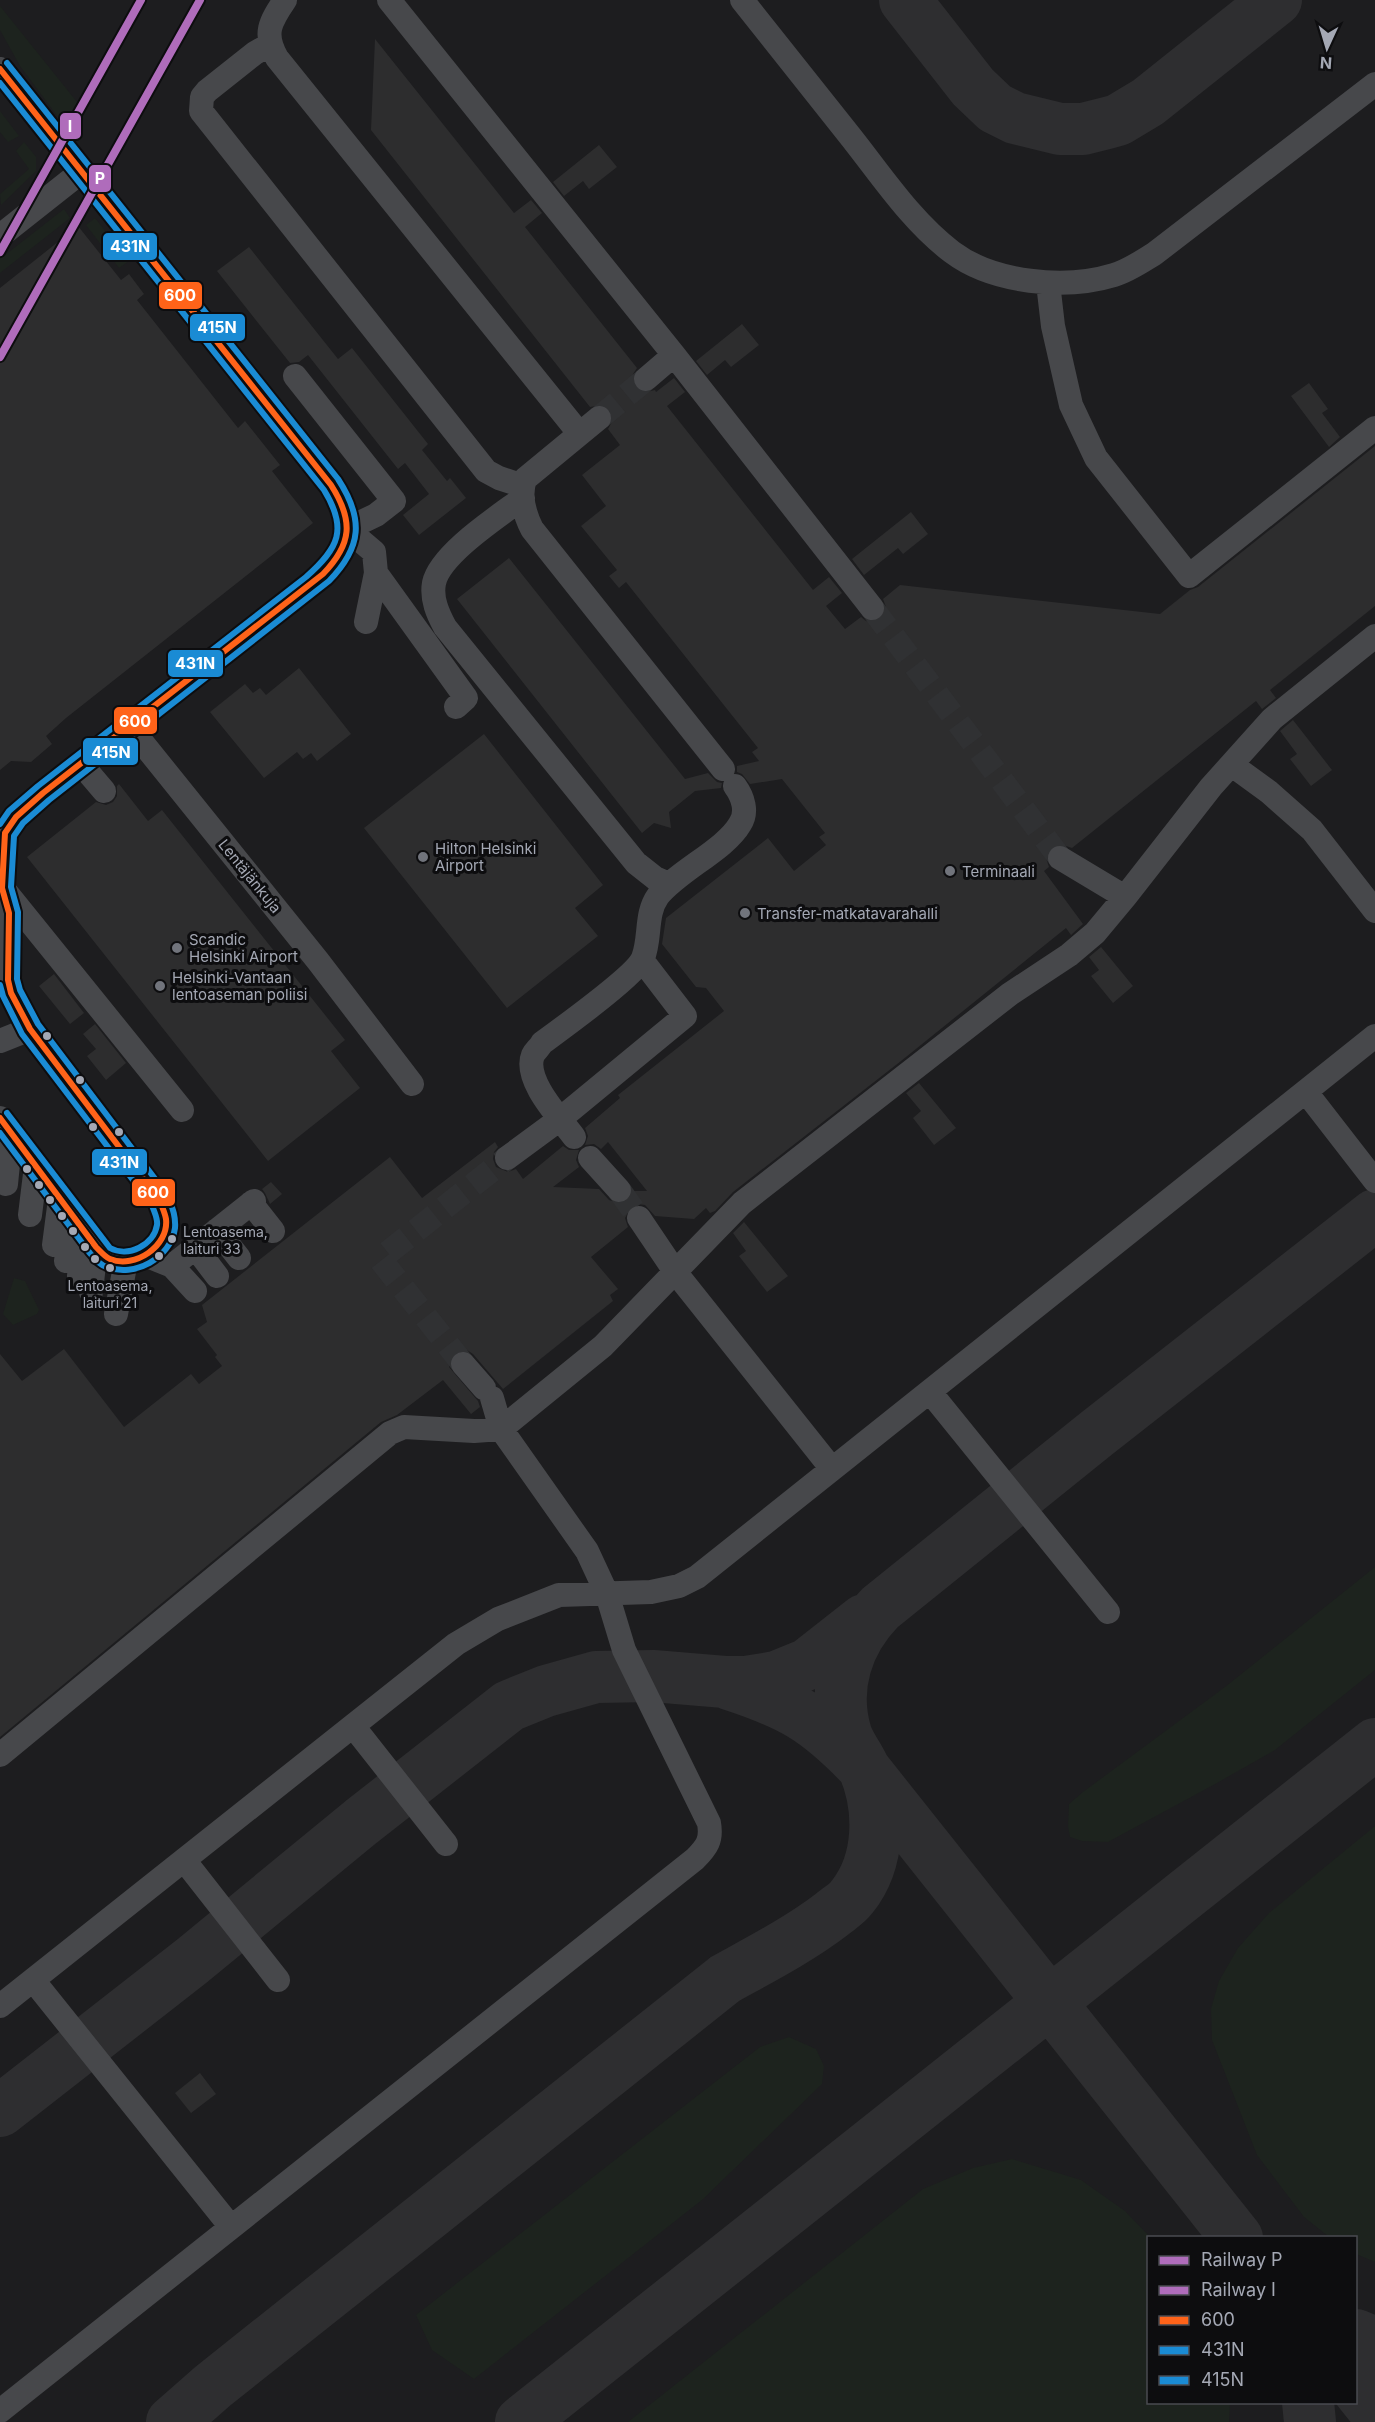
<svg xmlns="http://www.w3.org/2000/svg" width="1375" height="2422" viewBox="0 0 1375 2422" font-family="Inter,sans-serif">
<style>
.built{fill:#1d1d1f;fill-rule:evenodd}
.green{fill:#1d231e}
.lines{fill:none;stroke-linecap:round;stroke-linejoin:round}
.taxiway{stroke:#2e2e30;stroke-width:52}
.building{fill:#2d2d2e}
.minor-tunnel{stroke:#303133;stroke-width:24;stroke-dasharray:24 12;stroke-linecap:butt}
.minor{stroke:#47484b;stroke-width:24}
.bus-1-casing{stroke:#0d0d0f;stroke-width:10}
.bus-2-casing{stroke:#0d0d0f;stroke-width:10}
.bus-3-casing{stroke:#0d0d0f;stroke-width:10}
.bus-1{stroke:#ff6319;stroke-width:6}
.bus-2{stroke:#1a8bd4;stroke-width:6}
.bus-3{stroke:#1a8bd4;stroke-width:6}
.rail-1-casing{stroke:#0d0d0f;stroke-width:12}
.rail-2-casing{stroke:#0d0d0f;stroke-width:12}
.rail-1{stroke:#af6cbb;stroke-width:8}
.rail-2{stroke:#af6cbb;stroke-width:8}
.poi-dot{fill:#71747c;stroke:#0d0d0f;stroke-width:2}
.bus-dot{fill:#a4a8b4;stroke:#0d0d0f;stroke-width:2}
.labels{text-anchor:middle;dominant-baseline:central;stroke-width:6;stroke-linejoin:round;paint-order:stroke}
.bus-label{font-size:14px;fill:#a4a8b4;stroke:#0d0d0f;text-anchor:start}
.poi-label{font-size:15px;fill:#a4a8b4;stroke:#0d0d0f;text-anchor:start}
.street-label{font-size:15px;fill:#a4a8b4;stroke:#0d0d0f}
.line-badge{stroke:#0d0d0f;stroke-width:2}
.badge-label{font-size:16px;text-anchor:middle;font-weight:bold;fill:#fff}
</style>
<rect width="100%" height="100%" fill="#131313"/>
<path class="built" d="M 0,0 L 1375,0 L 1375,2422 L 0,2422 ZM 1148,2238 L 1356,2238 L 1356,2402 L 1148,2402 Z"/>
<path class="green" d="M 0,6 L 85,112 L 67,129 L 20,66 L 0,30 Z
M 0,111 L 19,136 L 8,142 L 0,132 Z
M 24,142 L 36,157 L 36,171 L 1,205 L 0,194 L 29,169 L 16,151 Z
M 64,209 L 70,218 L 0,273 L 0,259 Z
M 95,218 L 129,261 L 119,268 L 86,225 Z
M 14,1278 L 25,1281 L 39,1310 L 37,1314 L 13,1325 L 3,1314 Z
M 1375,1567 L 1375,1670 L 1275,1750 L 1217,1783 L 1108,1842 L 1082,1841 L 1070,1837 L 1068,1827 L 1069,1804 L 1083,1792 L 1225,1687 Z
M 1375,1826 L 1375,2262 L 1356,2254 L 1356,2238 L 1329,2237 L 1304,2217 L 1257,2155 L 1212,2040 L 1211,2009 L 1219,1981 L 1238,1948 L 1269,1913 Z
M 789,2037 L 816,2049 L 824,2066 L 822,2084 L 702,2200 L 474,2379 L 432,2350 L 416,2315 L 760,2047 Z
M 1012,2159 L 1081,2180 L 1125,2211 L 1150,2237 L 1148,2402 L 1230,2403 L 1229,2422 L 628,2422 L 923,2189 L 973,2168 Z"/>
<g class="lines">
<path class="taxiway" d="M 905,0 L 973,87 L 995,108 L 1015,118 L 1060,129 L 1083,129 L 1107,123 L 1118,120 L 1148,102 L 1276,0
M 729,1684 C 791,1704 817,1719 862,1766 L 1237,2238
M 0,2111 L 192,1961 L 361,1822 L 509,1706 L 546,1691 L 596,1677 L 653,1676 L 725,1682 L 746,1682 L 776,1677 L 808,1664 L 864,1620
M 1356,2335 L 1375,2343
M 1356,2387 L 1375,2411
M 1308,2402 L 1310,2422
M 172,2422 L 213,2386 L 725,1979 C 761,1959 798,1940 831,1915 C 838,1909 847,1904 852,1897 C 881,1861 881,1807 863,1766 C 858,1755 850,1746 846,1734 C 832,1687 847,1642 880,1608 L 1096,1434 L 1375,1215
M 521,2422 L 1375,1744"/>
</g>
<path class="building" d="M 375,39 L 514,213 L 531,200 L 542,213 L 525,227 L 637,368 L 633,374 L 632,381 L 636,389 L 642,393 L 655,390 L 656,392 L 674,378 L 685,392 L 667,406 L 813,590 L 829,577 L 842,593 L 826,606 L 845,629 L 861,617 L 866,621 L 873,622 L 881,619 L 886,607 L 883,599 L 900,585 L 1160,614 L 1190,590 L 1198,587 L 1375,446 L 1375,606 L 1270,690 L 1276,698 L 1262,709 L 1256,701 L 1072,848 L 1060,844 L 1048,850 L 1046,858 L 1049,867 L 1044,871 L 1083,924 L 1071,935 L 1066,928 L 901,1061 L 733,1192 L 715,1211 L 710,1213 L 706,1208 L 694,1219 L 655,1216 L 645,1205 L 637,1204 L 631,1207 L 625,1218 L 628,1227 L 591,1257 L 618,1289 L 610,1295 L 613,1301 L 503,1389 L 473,1354 L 467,1350 L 454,1353 L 449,1360 L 449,1367 L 478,1401 L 480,1407 L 471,1414 L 443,1380 L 397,1415 L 381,1422 L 0,1737 L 0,1354 L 22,1381 L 64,1349 L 124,1427 L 191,1374 L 199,1384 L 222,1366 L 215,1357 L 217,1355 L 197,1329 L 207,1322 L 202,1305 L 390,1157 L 422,1198 L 495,1142 L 498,1147 L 494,1152 L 493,1159 L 496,1167 L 508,1172 L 516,1169 L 523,1179 L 563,1146 L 569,1150 L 579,1150 L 576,1160 L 579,1167 L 553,1187 L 599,1189 L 609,1200 L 621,1204 L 629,1200 L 633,1191 L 647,1191 L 608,1142 L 601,1149 L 594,1144 L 585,1145 L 588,1136 L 585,1128 L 620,1098 L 618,1095 L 724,1011 L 706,988 L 696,987 L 662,944 L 666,918 L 768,838 L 794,871 L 826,845 L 819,837 L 825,833 L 782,779 L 750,784 L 742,774 L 737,772 L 737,766 L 759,761 L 752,752 L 758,748 L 626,582 L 619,588 L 609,576 L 617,570 L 581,526 L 606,506 L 582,475 L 620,445 L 608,429 L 612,422 L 613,415 L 610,409 L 603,405 L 590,407 L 371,130 Z
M 599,145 L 617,167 L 589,189 L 583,181 L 564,196 L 553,182 Z
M 78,226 L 121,280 L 129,274 L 144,294 L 137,300 L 238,428 L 245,421 L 280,465 L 272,471 L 313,523 L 66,718 L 46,736 L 52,744 L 31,762 L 11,761 L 0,770 L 0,288 Z
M 249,247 L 338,359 L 352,348 L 428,444 L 422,450 L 447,481 L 450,478 L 466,498 L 419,535 L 403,515 L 429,494 L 405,463 L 398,469 L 308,355 L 299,362 L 290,363 L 217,271 Z
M 742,324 L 759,345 L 731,367 L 725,360 L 707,375 L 696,361 Z
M 1309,383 L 1328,409 L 1322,413 L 1340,437 L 1329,447 L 1291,396 Z
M 911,512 L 928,534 L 903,554 L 898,548 L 864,575 L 852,559 Z
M 509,558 L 685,779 L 708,773 L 717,782 L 722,783 L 721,788 L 695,791 L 669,812 L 671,828 L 654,823 L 642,833 L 457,599 Z
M 299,668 L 351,734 L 317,761 L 311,753 L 303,759 L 297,752 L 264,778 L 210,712 L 245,684 L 253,693 L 260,688 L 266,695 Z
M 1293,720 L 1332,770 L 1311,786 L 1290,759 L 1297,754 L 1280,731 Z
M 484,734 L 603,885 L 575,908 L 598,936 L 507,1008 L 364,828 Z
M 119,784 L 148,821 L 162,810 L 345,1040 L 331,1051 L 360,1088 L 268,1161 L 27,857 L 96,802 L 106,805 L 113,802 L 117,796 L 117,786 Z
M 1101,947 L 1133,986 L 1113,1003 L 1091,976 L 1099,970 L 1089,957 Z
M 54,974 L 84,1013 L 70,1024 L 39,986 Z
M 95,1024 L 126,1063 L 106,1080 L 87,1056 L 96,1049 L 83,1034 Z
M 919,1083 L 956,1128 L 934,1145 L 913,1118 L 921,1111 L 906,1093 Z
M 271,1182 L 282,1194 L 270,1204 L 265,1193 L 262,1189 Z
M 744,1222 L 788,1276 L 767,1292 L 739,1256 L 746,1251 L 733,1233 Z
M 200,2073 L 216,2094 L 191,2113 L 175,2093 Z"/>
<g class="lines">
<path class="minor-tunnel" d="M 599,418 L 646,379
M 872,608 L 1060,858
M 619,1190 L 639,1218
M 463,1364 L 380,1259 L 507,1158"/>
<path class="minor" d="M 285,0 C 270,22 263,34 277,58 L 579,433
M 389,0 L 674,355 L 872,608
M 742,0 C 778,45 814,90 850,136 C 881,175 911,221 952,252 C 993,283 1065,290 1114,275 C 1128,271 1141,262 1154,254 L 1375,84
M 269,45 L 255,53 L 207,91 L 202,97 L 201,111 L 486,471 L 499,478 L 523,486
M 0,69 L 331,485 C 343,503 352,522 345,544 C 335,572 292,598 270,616 C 195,677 119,736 43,793 L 16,817 L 5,833 L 2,861 L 2,888 L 9,913 L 8,980 L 11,993 L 30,1029 L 160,1201 C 162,1207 165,1213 166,1219 C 169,1246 135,1269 110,1259 C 105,1257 100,1250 96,1247 L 0,1118
M 0,236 L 81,172
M 1048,283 L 1053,326 L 1071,405 L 1096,458 L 1189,576 L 1375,428
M 295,376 L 394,501 L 376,515 L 347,529
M 646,379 L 674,355
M 599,418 L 525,479 C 519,496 524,513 532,529 L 723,769
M 523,498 C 499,516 440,554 434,583 C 431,599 438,614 445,627 L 636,863 L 655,878 L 669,884
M 347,529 L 374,552 L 376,573 L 366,622
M 376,573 L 466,698 L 456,707
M 129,726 L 318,961 L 412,1084
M 81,764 L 104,791
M 1232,765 L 1269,792 L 1312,830 L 1375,911
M 6,892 L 182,1110
M 1125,897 L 1211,787 L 1272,719 L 1375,636
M 0,1041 L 30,1029
M 1306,1092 L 1375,1181
M 574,1137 C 560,1118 523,1080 533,1055 C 535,1051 540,1047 542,1043 C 561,1029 636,975 643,958 C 651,938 645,914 658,896 C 679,870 725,850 740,824 C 748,812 743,797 735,786
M 507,1158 L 560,1119 L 685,1016 L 642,960
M 590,1158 L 619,1190
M 6,1184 L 11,1133
M 251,1203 L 273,1231
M 30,1215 L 36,1166
M 639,1218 L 676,1273 L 832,1469
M 217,1230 L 239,1258
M 54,1245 L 60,1199
M 195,1247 L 217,1276
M 145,1255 L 172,1266 L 254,1201
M 66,1261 L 71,1223
M 172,1266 L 195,1291
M 79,1276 L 83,1239
M 91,1292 L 95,1255
M 116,1314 L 126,1261
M 463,1364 L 484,1388
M 930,1392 L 1108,1612
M 353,1726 L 446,1844
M 0,1755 L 390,1433 L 404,1427 L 474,1431 L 501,1429 L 603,1346 L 742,1203 L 1010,994 L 1069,955 L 1095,933 L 1125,897 L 1060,858
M 184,1860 L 278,1980
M 33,1980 L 231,2227
M 0,2006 L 456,1644 L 498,1619 L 559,1595 L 651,1592 L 679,1586 L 697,1577 L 1375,1036
M 0,2411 L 695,1859 C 707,1847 712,1840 709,1823 L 624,1650 L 607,1594 L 587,1551 L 501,1429 L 492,1398"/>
<g class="bus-1-casing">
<path id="bus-1" d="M 0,69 L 331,485 C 354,521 352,544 323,574 L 43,793 L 16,817 L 5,833 L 2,888 L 9,913 L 8,980 L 11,993 L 30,1029 L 160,1201 C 162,1207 165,1213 166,1219 C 169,1246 135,1269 110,1259 C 105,1257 100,1251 96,1247 L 0,1118"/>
</g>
<g class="bus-2-casing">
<path id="bus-2" d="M 0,83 L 324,490 C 348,529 339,548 306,577 L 38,786 L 9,811 L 0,824
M 0,985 L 3,996 L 22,1034 L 152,1205 C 154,1212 158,1218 157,1225 C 154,1245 128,1258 110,1248 L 7,1113"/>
</g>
<g class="bus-3-casing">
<path id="bus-3" d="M 0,1133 L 89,1252 C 94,1258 99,1265 107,1267 C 134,1278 171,1258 175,1228 C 176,1216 172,1207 168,1196 L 38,1024 L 20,990 L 17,979 L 18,912 L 11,887 L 14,836 L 23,823 L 49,800 L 329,581 C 362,547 364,519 338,479 L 7,63"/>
</g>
<use href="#bus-1" class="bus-1"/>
<use href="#bus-2" class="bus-2"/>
<use href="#bus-3" class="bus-3"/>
<g class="rail-1-casing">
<path id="rail-1" d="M 0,357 L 200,0"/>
</g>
<g class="rail-2-casing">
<path id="rail-2" d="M 0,252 L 141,0"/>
</g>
<use href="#rail-1" class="rail-1"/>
<use href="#rail-2" class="rail-2"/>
</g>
<g class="poi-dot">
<circle cx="423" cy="857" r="6"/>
<circle cx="950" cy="871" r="6"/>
<circle cx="745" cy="913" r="6"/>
<circle cx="177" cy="948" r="6"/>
<circle cx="160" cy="986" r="6"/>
</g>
<g class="bus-dot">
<circle cx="47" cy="1036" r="5"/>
<circle cx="80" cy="1080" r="5"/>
<circle cx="93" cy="1127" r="5"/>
<circle cx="119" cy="1132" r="5"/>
<circle cx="27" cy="1169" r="5"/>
<circle cx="39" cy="1185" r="5"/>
<circle cx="50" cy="1200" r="5"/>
<circle cx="62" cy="1216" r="5"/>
<circle cx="73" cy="1231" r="5"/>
<circle cx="172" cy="1239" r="5"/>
<circle cx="85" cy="1247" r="5"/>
<circle cx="159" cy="1256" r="5"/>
<circle cx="95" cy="1259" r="5"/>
<circle cx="110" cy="1268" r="5"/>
</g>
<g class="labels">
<g class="bus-label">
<text x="183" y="1231">Lentoasema,<tspan x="183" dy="17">laituri 33</tspan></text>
<text x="110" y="1285" text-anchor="middle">Lentoasema,<tspan x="110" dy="17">laituri 21</tspan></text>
</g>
<g class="poi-label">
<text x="435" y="848">Hilton Helsinki<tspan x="435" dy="17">Airport</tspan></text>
<text x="962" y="871">Terminaali</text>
<text x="757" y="913">Transfer-matkatavarahalli</text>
<text x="189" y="939">Scandic<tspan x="189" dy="17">Helsinki Airport</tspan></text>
<text x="172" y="977">Helsinki-Vantaan<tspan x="172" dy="17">lentoaseman poliisi</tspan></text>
</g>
<g class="street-label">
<text transform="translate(250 876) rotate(51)">Lentäjänkuja</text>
</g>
</g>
<g class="line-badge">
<rect x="59" y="112" width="23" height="28" rx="6" fill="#af6cbb"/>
<rect x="88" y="164" width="24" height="29" rx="6" fill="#af6cbb"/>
<rect x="102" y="232" width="56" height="29" rx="6" fill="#1a8bd4"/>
<rect x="158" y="281" width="45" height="29" rx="6" fill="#ff6319"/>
<rect x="189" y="313" width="57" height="29" rx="6" fill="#1a8bd4"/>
<rect x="167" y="649" width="57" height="29" rx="6" fill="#1a8bd4"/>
<rect x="113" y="706" width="45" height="29" rx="6" fill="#ff6319"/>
<rect x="82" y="737" width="57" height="29" rx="6" fill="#1a8bd4"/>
<rect x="91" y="1148" width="57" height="28" rx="6" fill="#1a8bd4"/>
<rect x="131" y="1178" width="45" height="29" rx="6" fill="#ff6319"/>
</g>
<g class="badge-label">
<text x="70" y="132">I</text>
<text x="100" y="184">P</text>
<text x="130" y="252">431N</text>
<text x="180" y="301">600</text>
<text x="217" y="333">415N</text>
<text x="195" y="669">431N</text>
<text x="135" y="727">600</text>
<text x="111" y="758">415N</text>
<text x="119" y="1168">431N</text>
<text x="153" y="1198">600</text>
</g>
<rect x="1147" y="2236" width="210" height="168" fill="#0d0d0f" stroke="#494b51" stroke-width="1.5"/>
<rect x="1159" y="2256" width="30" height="9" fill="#af6cbb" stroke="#494b51" stroke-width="1.5"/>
<text x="1201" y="2266" font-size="18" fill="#a4a8b4">Railway P</text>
<rect x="1159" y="2286" width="30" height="9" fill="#af6cbb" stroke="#494b51" stroke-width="1.5"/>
<text x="1201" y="2296" font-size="18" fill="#a4a8b4">Railway I</text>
<rect x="1159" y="2316" width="30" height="9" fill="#ff6319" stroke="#494b51" stroke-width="1.5"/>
<text x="1201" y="2326" font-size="18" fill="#a4a8b4">600</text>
<rect x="1159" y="2346" width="30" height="9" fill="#1a8bd4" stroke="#494b51" stroke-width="1.5"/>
<text x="1201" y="2356" font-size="18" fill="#a4a8b4">431N</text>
<rect x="1159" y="2376" width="30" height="9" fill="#1a8bd4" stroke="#494b51" stroke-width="1.5"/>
<text x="1201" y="2386" font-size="18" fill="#a4a8b4">415N</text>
<g transform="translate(1327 48) rotate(184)" stroke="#0d0d0f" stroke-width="4.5" paint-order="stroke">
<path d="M0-4.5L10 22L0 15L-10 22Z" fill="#a4a8b4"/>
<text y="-9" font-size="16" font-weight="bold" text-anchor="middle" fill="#a4a8b4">N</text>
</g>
</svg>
